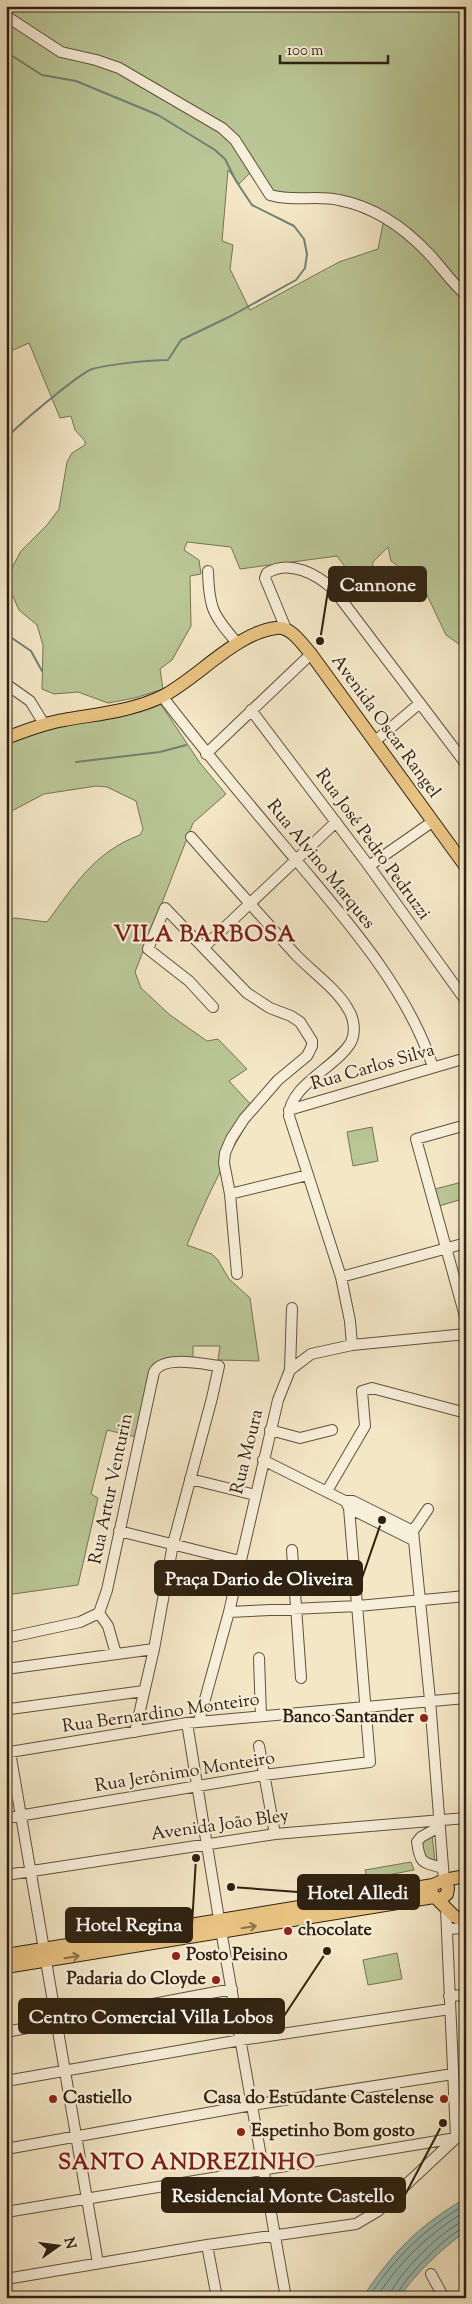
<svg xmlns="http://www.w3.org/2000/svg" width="472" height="2304" viewBox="0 0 472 2304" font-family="'Sorts Mill Goudy',serif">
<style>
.green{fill:#bac696;stroke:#747453;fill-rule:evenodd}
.water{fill:#9cbfb7;stroke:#708074}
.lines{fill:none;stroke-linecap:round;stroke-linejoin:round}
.shore{stroke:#657064;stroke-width:1}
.stream{stroke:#708074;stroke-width:2}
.minor-casing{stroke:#60523e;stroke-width:12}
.major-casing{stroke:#2e2110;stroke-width:14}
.minor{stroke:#f8efda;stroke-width:10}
.major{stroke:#eac483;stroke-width:12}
.oneway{stroke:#8c724a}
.poi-dot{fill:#8f2418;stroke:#f8efda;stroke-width:2}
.labels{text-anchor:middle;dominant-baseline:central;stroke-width:4.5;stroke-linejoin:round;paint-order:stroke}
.street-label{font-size:18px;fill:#2e2110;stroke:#f8efda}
.poi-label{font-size:18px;font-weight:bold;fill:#2e2110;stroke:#f8efda;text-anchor:start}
.district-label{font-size:22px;font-weight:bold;letter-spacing:1px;fill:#7a1f14;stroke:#f8efda}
.leader{fill:none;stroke:#2e2110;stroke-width:2}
.callout-dot{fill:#2e2110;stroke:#f8efda;stroke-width:2}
.callout{fill:#2e2110;stroke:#2e2110;stroke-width:2}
.callout-label{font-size:19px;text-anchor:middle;font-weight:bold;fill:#fff}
</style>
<rect width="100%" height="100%" fill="#f4e7c6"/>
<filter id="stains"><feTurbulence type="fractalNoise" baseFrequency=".004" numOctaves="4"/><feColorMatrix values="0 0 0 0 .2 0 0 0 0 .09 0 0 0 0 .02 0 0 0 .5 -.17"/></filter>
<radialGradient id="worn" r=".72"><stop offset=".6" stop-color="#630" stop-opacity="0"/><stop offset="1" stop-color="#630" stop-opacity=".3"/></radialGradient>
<path class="green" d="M 6,6 L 466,6 L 466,649 L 446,635 L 427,595 L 419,584 L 410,575 L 391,561 L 388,547 L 373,562 L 371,581 L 363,591 L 337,556 L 240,569 L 231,547 L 187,542 L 184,550 L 199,560 L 201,574 L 190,576 L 191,626 L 172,660 L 160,669 L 163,689 L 135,698 L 108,703 L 78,692 L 54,694 L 42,689 L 43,645 L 37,625 L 19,610 L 8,585 L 13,566 L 21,551 L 47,525 L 59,509 L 67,462 L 72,453 L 85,445 L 85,441 L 75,430 L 71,416 L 60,418 L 29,343 L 6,353 ZM 254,169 L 274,198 L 351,202 L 384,219 L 378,249 L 339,262 L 250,310 L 230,269 L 233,245 L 222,241 L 228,170 L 239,184 Z
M 160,703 L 200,763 L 226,794 L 193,823 L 135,972 L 141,988 L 170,1015 L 207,1041 L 218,1039 L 247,1069 L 229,1081 L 256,1110 C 228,1153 206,1198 187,1245 L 212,1254 L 218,1260 L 229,1279 L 250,1298 L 259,1361 L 218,1360 L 220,1346 L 193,1346 L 193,1361 L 159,1364 L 136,1437 L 107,1430 L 91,1494 L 98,1498 L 78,1585 L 6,1595 L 6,920 L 15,918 L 47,922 C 75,885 94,852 140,835 L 143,829 L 136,801 L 107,787 L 96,786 L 44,794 L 6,814 L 6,741 L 43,728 Z
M 372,1127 L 378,1161 L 353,1166 L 347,1132 Z
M 466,1181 L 466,1198 L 439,1206 L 435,1189 Z
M 432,1834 L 435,1862 L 424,1859 L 422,1840 Z
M 411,1862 L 414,1870 L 367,1879 L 365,1870 Z
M 397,1953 L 402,1979 L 368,1985 L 363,1960 Z"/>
<path class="water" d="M 466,2198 L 466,2231 C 442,2249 416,2272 399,2298 L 362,2298 C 393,2252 418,2226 466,2198 Z"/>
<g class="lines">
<path class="shore" d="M 368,2298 C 396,2256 423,2230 466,2204
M 376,2298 C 400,2261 428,2234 466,2211
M 389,2298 C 390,2281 449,2222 466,2221
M 396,2298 C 397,2284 452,2229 466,2227"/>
<path class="stream" d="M 6,52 L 42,75 L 76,81 L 158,115 L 215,150 L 225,159 L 236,181 L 252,205 L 294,226 L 304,239 L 307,254 L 305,268 L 296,280 L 231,316 L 181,340 L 168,360 C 149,360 111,364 92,369 C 79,374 16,426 6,439
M 6,634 L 31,651 L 42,671
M 76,762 L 160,752 L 186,745"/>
<g class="minor-casing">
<path id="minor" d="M 6,16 L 61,52 L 96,60 L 119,68 L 222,128 L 235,140 L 270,195 C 292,202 317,195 339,200 C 375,207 405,228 430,255 C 442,268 452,283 466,295
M 208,571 C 209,609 213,615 238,644
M 286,629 L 265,578 L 267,573 C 289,559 317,574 334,590 L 466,764
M 6,684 L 30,701 L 44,724
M 162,696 C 207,755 254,810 301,866 C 352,927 408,991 433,1067
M 251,710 L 369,866 L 466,1001
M 374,742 L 420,703
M 206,754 L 311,654
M 191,837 C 225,876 260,915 295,954 C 311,971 337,989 348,1009 C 354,1018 356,1032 351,1042 C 337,1067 289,1085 289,1116 L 341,1277 L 350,1321 L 352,1345
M 369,866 L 432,822
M 204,947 L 336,822
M 213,1007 L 189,981 L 148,949 L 165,908 L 247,993 L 270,1008 L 291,1016 L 300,1022 L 312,1041 L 312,1046 L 307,1056 L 278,1080 L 244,1119 L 231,1139 L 225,1153 L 224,1163 L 230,1194 L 237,1274
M 289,1110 L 466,1058
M 466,1125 L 416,1139 L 466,1320
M 230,1194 L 308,1175
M 341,1277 L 466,1243
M 290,1370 L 292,1308
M 270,1430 L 300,1438 L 332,1430
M 263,1460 L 345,1501 L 353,1501 L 413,1531 L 430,1700 L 444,1880
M 190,1479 L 255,1495
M 327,1491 L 365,1426 L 362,1391 L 372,1388 L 466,1413
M 347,1504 L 349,1508 L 413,1540
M 119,1531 L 240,1561
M 413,1531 L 428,1509
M 292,1550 L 301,1678
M 229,1612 L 358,1606 L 466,1596
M 99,1613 L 107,1590 L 154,1372 C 163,1355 202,1364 219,1366 L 212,1398 L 173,1544 L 154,1649 L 135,1732
M 99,1613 L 108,1626 L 116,1654
M 6,1638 L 80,1622 L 99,1613
M 259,1658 L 261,1716
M 6,1669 L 154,1649
M 10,1709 L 144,1691
M 199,1721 L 229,1612 L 278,1400 L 290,1370 L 311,1354 L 352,1345 L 466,1334
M 187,1723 L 219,1919 L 286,2298
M 259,1746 L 275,1834
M 6,1818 L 264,1775 L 370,1762 L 349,1508
M 439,1827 L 421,1837 L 417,1842 C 420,1864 422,1862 443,1868
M 6,1875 L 275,1834 L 466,1818
M 446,1909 L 456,2138
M 447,1929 L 466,1928
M 449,1996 L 466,1995
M 6,2032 L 232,1989
M 6,2081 L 241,2040 L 450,2009
M 6,2149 L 252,2105 L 453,2074
M 6,2212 L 456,2138
M 207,2245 L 217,2298
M 98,2263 L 10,1752 L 187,1723 L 466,1698
M 431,2274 L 444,2298
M 6,2279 L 207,2245 L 356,2224 L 378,2211 L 456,2138"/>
</g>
<g class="major-casing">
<path id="major" d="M 6,738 C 25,731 44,723 64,720 C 97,714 133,711 163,696 C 199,677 236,633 276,628 C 291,626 302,644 311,654 L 466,867
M 444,1880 L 448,1888 L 447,1894 L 441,1899 L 434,1897 L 431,1890 L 433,1885 Z
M 444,1880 L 466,1876
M 436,1898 L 454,1916 L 466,1922
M 6,1955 L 433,1885
M 6,1967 L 434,1897"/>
</g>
<use href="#minor" class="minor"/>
<use href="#major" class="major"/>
</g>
<defs><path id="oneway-shaft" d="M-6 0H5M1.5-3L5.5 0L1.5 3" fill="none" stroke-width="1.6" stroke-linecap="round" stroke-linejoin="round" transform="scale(1.25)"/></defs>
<g class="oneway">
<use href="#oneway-shaft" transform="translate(249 1927) rotate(-9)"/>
<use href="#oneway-shaft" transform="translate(72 1957) rotate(-9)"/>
</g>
<g class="poi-dot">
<circle cx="424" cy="1718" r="5"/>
<circle cx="288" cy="1931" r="5"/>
<circle cx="176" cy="1956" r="5"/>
<circle cx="216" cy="1980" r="5"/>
<circle cx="53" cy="2099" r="5"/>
<circle cx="444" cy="2099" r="5"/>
<circle cx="241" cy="2132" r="5"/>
</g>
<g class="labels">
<g class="street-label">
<text transform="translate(385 727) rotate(54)">Avenida Oscar Rangel</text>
<text transform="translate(372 845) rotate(54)">Rua José Pedro Pedruzzi</text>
<text transform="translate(320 865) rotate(51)">Rua Alvino Marques</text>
<text transform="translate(373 1068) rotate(-16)">Rua Carlos Silva</text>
<text transform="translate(248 1452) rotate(-76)">Rua Moura</text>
<text transform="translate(112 1489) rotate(-78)">Rua Artur Venturin</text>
<text transform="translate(161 1714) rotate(-8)">Rua Bernardino Monteiro</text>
<text transform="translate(185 1773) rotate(-9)">Rua Jerônimo Monteiro</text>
<text transform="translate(220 1826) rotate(-8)">Avenida João Bley</text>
</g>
<g class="poi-label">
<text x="414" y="1718" text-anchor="end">Banco Santander</text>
<text x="298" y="1931">chocolate</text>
<text x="186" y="1956">Posto Peisino</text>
<text x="206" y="1980" text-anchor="end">Padaria do Cloyde</text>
<text x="63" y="2099">Castiello</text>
<text x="434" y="2099" text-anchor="end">Casa do Estudante Castelense</text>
<text x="251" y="2132">Espetinho Bom gosto</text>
</g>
<g class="district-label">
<text x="205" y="936">VILA BARBOSA</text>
<text x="187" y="2164">SANTO ANDREZINHO</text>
</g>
</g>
<path class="leader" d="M320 641L329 584M382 1520L362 1578M231 1887L298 1892M196 1858L192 1925M327 1951L284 2016M443 2123L405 2195"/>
<g class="callout-dot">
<circle cx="320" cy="641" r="5"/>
<circle cx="382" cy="1520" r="5"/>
<circle cx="231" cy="1887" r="5"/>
<circle cx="196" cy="1858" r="5"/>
<circle cx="327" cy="1951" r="5"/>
<circle cx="443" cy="2123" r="5"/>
</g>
<g class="callout">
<rect x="329" y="567" width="97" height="34" rx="5"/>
<rect x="155" y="1561" width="207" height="34" rx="5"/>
<rect x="298" y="1875" width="121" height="34" rx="5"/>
<rect x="66" y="1908" width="126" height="34" rx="5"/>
<rect x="19" y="1999" width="265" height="34" rx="5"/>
<rect x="162" y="2178" width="243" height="34" rx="5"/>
</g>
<g class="callout-label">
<text x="378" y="591">Cannone</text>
<text x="259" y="1585">Praça Dario de Oliveira</text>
<text x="358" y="1899">Hotel Alledi</text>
<text x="129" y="1931">Hotel Regina</text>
<text x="151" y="2023">Centro Comercial Villa Lobos</text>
<text x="283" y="2202">Residencial Monte Castello</text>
</g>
<rect width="472" height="2304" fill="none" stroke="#f4e7c6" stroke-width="25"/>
<rect x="8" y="8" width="457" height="2289" fill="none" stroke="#2e2110" stroke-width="2.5"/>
<rect x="12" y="12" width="447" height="2279" fill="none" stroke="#2e2110"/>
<g transform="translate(58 2246) rotate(76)" stroke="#f8efda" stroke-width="4" paint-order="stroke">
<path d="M0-4L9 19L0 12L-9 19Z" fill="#2e2110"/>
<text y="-8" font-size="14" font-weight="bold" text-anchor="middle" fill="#2e2110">N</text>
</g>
<path d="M280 55v8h108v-8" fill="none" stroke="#2e2110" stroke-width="2.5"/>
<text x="287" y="55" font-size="15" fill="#2e2110" stroke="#f8efda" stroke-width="4" paint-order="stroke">100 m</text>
<rect width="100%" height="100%" filter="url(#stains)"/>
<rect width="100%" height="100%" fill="url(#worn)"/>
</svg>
